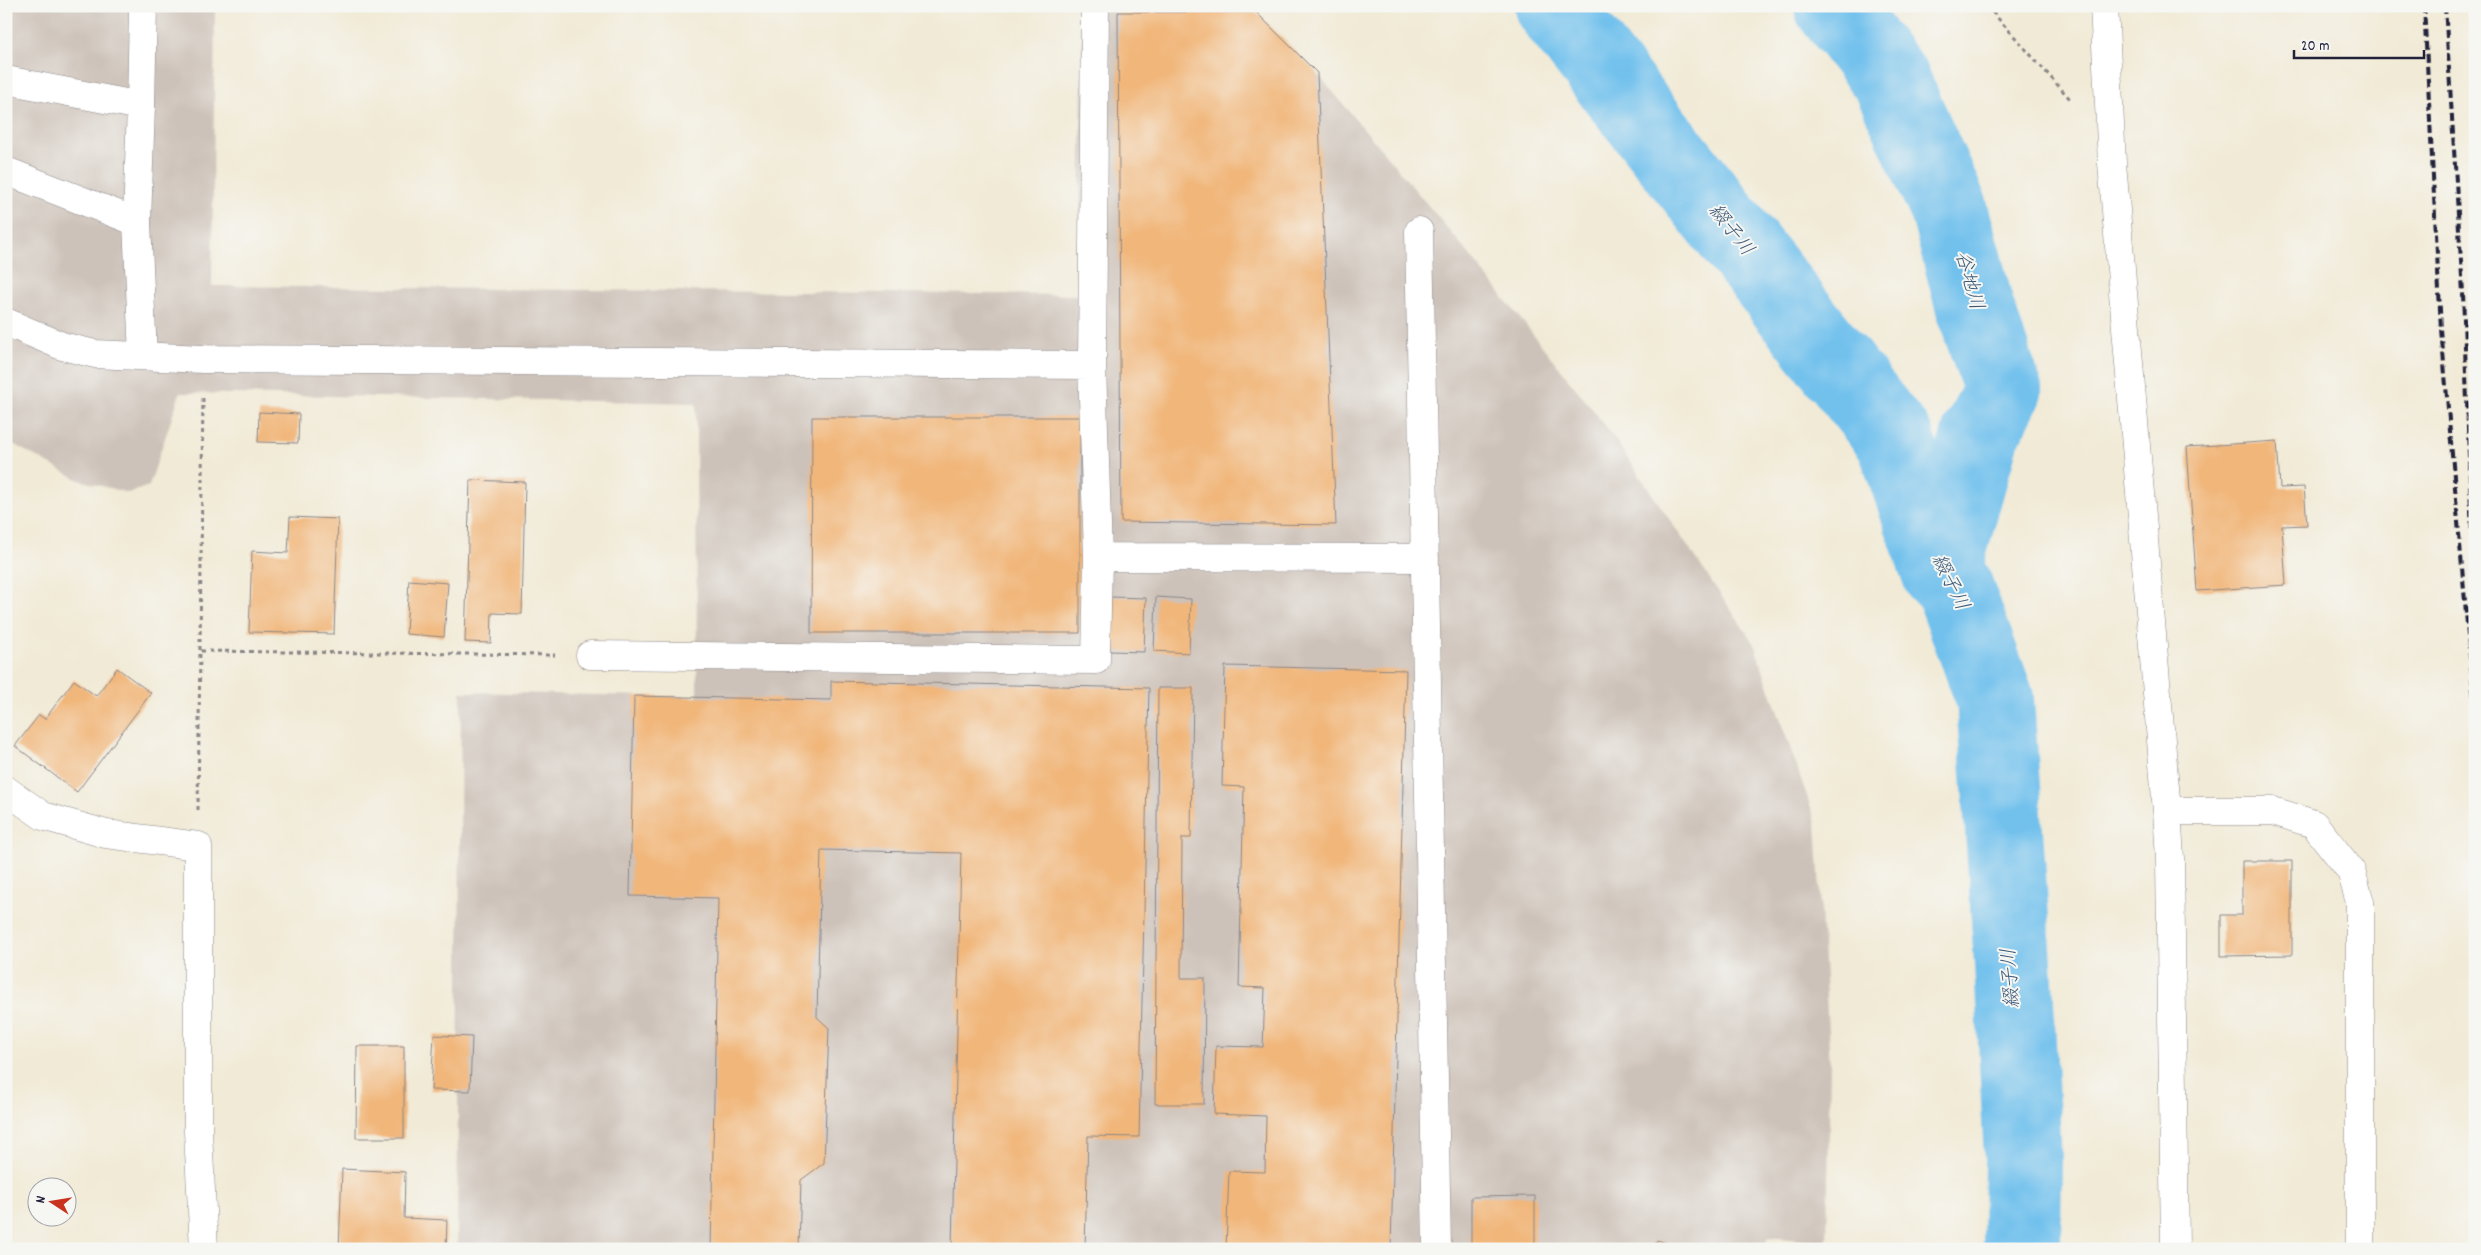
<svg xmlns="http://www.w3.org/2000/svg" width="2481" height="1255" viewBox="0 0 2481 1255" font-family="Dekko,'Klee One',sans-serif">
<style>
.industrial{fill:#cdc2b9}
.lines{fill:none;stroke-linecap:round;stroke-linejoin:round}
.stream{stroke:#72c1ed;stroke-width:12}
.river{stroke:#72c1ed;stroke-width:78}
.building{fill:#f1b679}
.minor-casing{stroke:#8a8688;stroke-width:29}
.path{stroke:#8a8688;stroke-width:3;stroke-dasharray:4 4;stroke-linecap:butt}
.minor{stroke:#fff;stroke-width:28}
.rail{stroke:#22223b;stroke-width:4;stroke-dasharray:8 4;stroke-linecap:butt}
.labels{text-anchor:middle;dominant-baseline:central;stroke-width:4;stroke-linejoin:round;paint-order:stroke}
.water-label{font-size:20px;font-style:italic;fill:#3e5a79;stroke:#f6f6f2}
</style>
<rect width="100%" height="100%" fill="#f6f6f2"/>
<filter id="ink" filterUnits="userSpaceOnUse"><feTurbulence type="fractalNoise" baseFrequency=".02" numOctaves="2"/><feDisplacementMap in="SourceGraphic" scale="10" xChannelSelector="R" yChannelSelector="G"/><feConvolveMatrix kernelMatrix="1 2 1 2 8 2 1 2 1" color-interpolation-filters="sRGB"/></filter>
<filter id="wash" filterUnits="userSpaceOnUse"><feTurbulence type="fractalNoise" baseFrequency=".0096" numOctaves="4" result="noise"/><feDisplacementMap in="SourceGraphic" scale="20" xChannelSelector="R" yChannelSelector="G"/><feGaussianBlur stdDeviation="1.12" result="paint"/><feColorMatrix in="noise" values="0 0 0 0 0 0 0 0 0 0 0 0 0 0 0 0 0 1.4 0 .05"/><feComposite in="paint" operator="in"/></filter>
<g filter="url(#wash)">
<rect width="100%" height="100%" fill="#f1ead6"/>
<path class="industrial" d="M 6,6 L 215,6 L 212,286 L 1079,295 L 1083,6 L 1250,6 L 1317,73 L 1469,254 L 1608,429 L 1754,644 L 1816,822 L 1830,1065 L 1827,1243 L 1769,1237 L 1764,1249 L 457,1249 L 461,692 L 697,697 L 696,403 L 180,393 L 149,486 L 128,493 L 79,480 L 13,444 L 6,440 Z"/>
<g class="lines">
<path class="stream" d="M 1858,36 L 1881,6"/>
<path class="river" d="M 1553,6 L 1895,440 L 1941,574 L 1954,587 L 1995,699 L 2013,963 L 2023,1160 L 2022,1249
M 1833,6 L 1891,80 L 1949,209 L 1976,311 L 2003,390 L 1980,436 L 1941,574"/>
</g>
<g id="blocks">
<path class="building" d="M 1118,12 L 1256,12 L 1317,73 L 1336,525 L 1121,522 Z
M 259,412 L 299,414 L 298,443 L 258,442 Z
M 812,417 L 1080,417 L 1080,633 L 811,633 Z
M 2277,441 L 2280,488 L 2304,487 L 2307,525 L 2282,526 L 2286,585 L 2197,591 L 2187,447 Z
M 470,480 L 525,482 L 522,614 L 492,613 L 491,643 L 465,642 Z
M 290,517 L 338,519 L 334,634 L 249,632 L 252,551 L 288,553 Z
M 409,580 L 448,583 L 444,637 L 406,634 Z
M 1111,597 L 1146,598 L 1144,652 L 1110,651 Z
M 1156,597 L 1191,599 L 1189,653 L 1154,651 Z
M 1225,666 L 1406,670 L 1391,1249 L 1226,1249 L 1229,1171 L 1265,1172 L 1266,1116 L 1214,1114 L 1216,1046 L 1263,1047 L 1265,988 L 1239,987 L 1244,787 L 1222,786 Z
M 117,668 L 151,693 L 77,792 L 15,746 L 39,715 L 45,719 L 74,680 L 96,696 Z
M 831,681 L 1149,688 L 1139,1137 L 1088,1136 L 1085,1249 L 952,1249 L 961,853 L 821,850 L 817,1017 L 829,1028 L 824,1163 L 801,1180 L 799,1249 L 711,1249 L 718,898 L 630,896 L 634,696 L 831,700 Z
M 1158,688 L 1193,688 L 1191,838 L 1182,838 L 1181,978 L 1205,978 L 1204,1104 L 1155,1104 Z
M 2242,861 L 2292,861 L 2292,955 L 2221,956 L 2221,915 L 2242,915 Z
M 434,1035 L 472,1037 L 470,1091 L 431,1090 Z
M 357,1046 L 404,1046 L 404,1138 L 356,1138 Z
M 342,1169 L 405,1172 L 404,1218 L 447,1220 L 446,1249 L 339,1249 Z
M 1535,1196 L 1535,1249 L 1471,1249 L 1471,1197 Z
M 1657,1240 L 1682,1248 L 1682,1249 L 1654,1249 Z"/>
</g>
</g>
<g filter="url(#ink)">
<use href="#blocks" fill-opacity="0" stroke="#8a8688" stroke-width="1"/>
<g class="lines">
<g class="minor-casing">
<path id="minor" d="M 2104,6 L 2112,163 L 2167,811 L 2170,858 L 2175,1249
M 6,80 L 141,106 L 137,222
M 141,106 L 143,6
M 6,171 L 137,222 L 143,356
M 1419,231 L 1437,1249
M 6,322 L 62,346 L 95,354 L 203,359 L 1092,365
M 1098,557 L 1425,558
M 590,655 L 1096,660 L 1098,557 L 1092,365 L 1095,6
M 6,790 L 43,816 L 106,834 L 198,846 L 198,1132 L 204,1249
M 2167,811 L 2273,811 L 2314,824 L 2351,871 L 2360,902 L 2360,1249"/>
</g>
<path class="path" d="M 1987,6 L 2071,100
M 201,651 L 555,655
M 198,810 L 203,396"/>
<use href="#minor" class="minor"/>
<path class="rail" d="M 2424,6 L 2441,329 L 2475,715
M 2445,6 L 2463,293 L 2475,618"/>
</g>
</g>
<g class="labels">
<g class="water-label">
<text transform="translate(1730 231) rotate(52)">綴子川</text>
<text transform="translate(1968 281) rotate(75)">谷地川</text>
<text transform="translate(1949 583) rotate(64)">綴子川</text>
<text transform="translate(2012 978) rotate(-94)">綴子川</text>
</g>
</g>
<rect width="2481" height="1255" fill="none" stroke="#f6f6f2" stroke-width="25"/>
<g transform="translate(52 1202) rotate(282)"><circle r="24" fill="#f6f6f2" stroke="#a1a1a9"/>
<path d="M0-4L9 19L0 12L-9 19Z" fill="#c8321e"/>
<text y="-8" font-size="14" font-weight="bold" text-anchor="middle" fill="#22223b">N</text>
</g>
<path d="M2294 50v8h130v-8" fill="none" stroke="#22223b" stroke-width="2.5"/>
<text x="2301" y="50" font-size="15" fill="#22223b" stroke="#f6f6f2" stroke-width="4" paint-order="stroke">20 m</text>
</svg>
